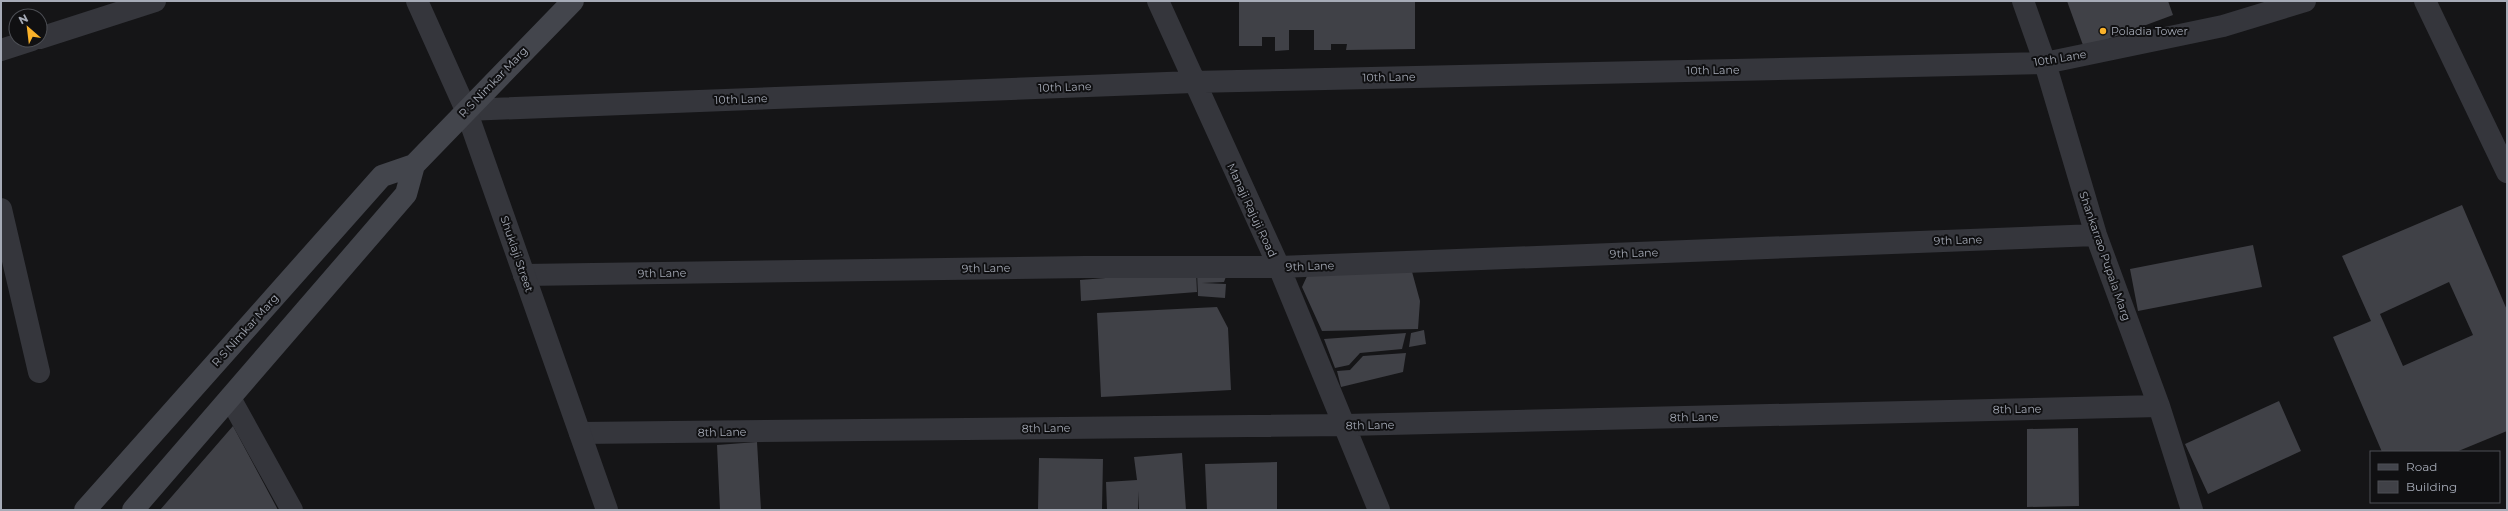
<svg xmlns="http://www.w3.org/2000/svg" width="2508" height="511" viewBox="0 0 2508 511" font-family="Montserrat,sans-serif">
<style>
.building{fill:#404147;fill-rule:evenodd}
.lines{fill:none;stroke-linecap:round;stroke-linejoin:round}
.minor{stroke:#35363c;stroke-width:22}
.tertiary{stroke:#35363c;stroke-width:22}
.secondary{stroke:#43454c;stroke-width:22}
.poi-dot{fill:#fab22a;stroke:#101012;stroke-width:1.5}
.labels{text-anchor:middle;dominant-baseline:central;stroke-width:4;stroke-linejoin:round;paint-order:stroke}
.poi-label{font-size:11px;fill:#a6abb7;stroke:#101012;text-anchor:start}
.street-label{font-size:11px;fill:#a6abb7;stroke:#101012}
</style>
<rect width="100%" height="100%" fill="#151517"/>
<path class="building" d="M 1239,1 L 1415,1 L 1415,49 L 1346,50 L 1347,44 L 1331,44 L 1331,50 L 1314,50 L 1314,30 L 1289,30 L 1289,50 L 1275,51 L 1275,37 L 1262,37 L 1262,46 L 1239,46 Z
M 2067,1 L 2168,1 L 2173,15 L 2084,48 Z
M 2462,205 L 2507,310 L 2507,431 L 2456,452 L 2382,452 L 2333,337 L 2371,321 L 2342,256 ZM 2449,282 L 2473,335 L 2403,366 L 2380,314 Z
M 2253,245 L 2262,287 L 2138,311 L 2130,269 Z
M 1411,268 L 1420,301 L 1418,329 L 1322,331 L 1302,287 L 1308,274 Z
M 1196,271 L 1197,292 L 1081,301 L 1080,280 Z
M 1228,271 L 1224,282 L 1202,283 L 1226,284 L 1225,298 L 1198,296 L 1197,272 Z
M 1217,307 L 1228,328 L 1231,390 L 1101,397 L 1097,313 Z
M 1424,330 L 1426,344 L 1409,347 L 1411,333 Z
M 1406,333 L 1402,349 L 1360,353 L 1349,365 L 1335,368 L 1324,339 Z
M 1406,353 L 1403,372 L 1341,387 L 1337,371 L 1350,370 L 1363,356 Z
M 2279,401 L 2301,451 L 2208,494 L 2185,444 Z
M 233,426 L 278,510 L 160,510 Z
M 2078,428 L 2079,506 L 2027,507 L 2027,429 Z
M 757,442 L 761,510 L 720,510 L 717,445 Z
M 1182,453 L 1186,510 L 1139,510 L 1138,491 L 1138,510 L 1107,510 L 1106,482 L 1137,480 L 1134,457 Z
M 1039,458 L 1103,459 L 1102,510 L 1038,510 Z
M 1277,462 L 1277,510 L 1207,510 L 1205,464 Z"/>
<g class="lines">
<path class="minor" d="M 1158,1 L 1279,267 L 1379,510
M 2023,1 L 2045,63 L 2096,235 L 2159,406 L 2192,510
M 2425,1 L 2507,172
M 40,38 L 155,1
M 1,50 L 32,40
M 466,110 L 1193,82 L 2045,63 L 2223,26 L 2305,1
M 1,209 L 39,372
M 524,275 L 1085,267 L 1279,267 L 2096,235
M 230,398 L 292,510
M 580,433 L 1346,425 L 2159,406"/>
<path class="tertiary" d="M 417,1 L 466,110 L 607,510"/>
<path class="secondary" d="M 85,510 L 382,176 L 414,165
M 133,510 L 406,194 L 414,165 L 573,1"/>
</g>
<circle class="poi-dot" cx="2103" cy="31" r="4"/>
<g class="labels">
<g class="poi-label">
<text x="2111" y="31">Poladia Tower</text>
</g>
<g class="street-label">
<text transform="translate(2060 58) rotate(-9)">10th Lane</text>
<text transform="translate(1713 70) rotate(-1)">10th Lane</text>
<text transform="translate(1389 77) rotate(-1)">10th Lane</text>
<text transform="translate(493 82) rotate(-46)">R S Nimkar Marg</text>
<text transform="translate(1065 87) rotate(-2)">10th Lane</text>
<text transform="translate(741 99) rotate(-2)">10th Lane</text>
<text transform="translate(1252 210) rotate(65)">Manaji Rajuji Road</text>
<text transform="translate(1958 240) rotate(-2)">9th Lane</text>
<text transform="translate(1634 253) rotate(-2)">9th Lane</text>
<text transform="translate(517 254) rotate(71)">Shuklaji Street</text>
<text transform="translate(2105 256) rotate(71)">Shankarrao Pupala Marg</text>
<text transform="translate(1310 266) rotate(-2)">9th Lane</text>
<text transform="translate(986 268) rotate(-1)">9th Lane</text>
<text transform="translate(662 273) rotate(-1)">9th Lane</text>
<text transform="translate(245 330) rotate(-48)">R S Nimkar Marg</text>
<text transform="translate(2017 409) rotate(-1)">8th Lane</text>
<text transform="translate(1694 417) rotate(-1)">8th Lane</text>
<text transform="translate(1370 425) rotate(-1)">8th Lane</text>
<text transform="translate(1046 428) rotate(-1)">8th Lane</text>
<text transform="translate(722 432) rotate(-1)">8th Lane</text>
</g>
</g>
<rect width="2508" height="511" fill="none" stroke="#a6abb7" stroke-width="4"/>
<rect x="2370" y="451" width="130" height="52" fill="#101012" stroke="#4c4e54"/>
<rect x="2378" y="464" width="20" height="6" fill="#43454c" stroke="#4c4e54"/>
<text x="2406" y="471" font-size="12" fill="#a6abb7">Road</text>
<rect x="2378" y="481" width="20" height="12" fill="#404147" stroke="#4c4e54"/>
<text x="2406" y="491" font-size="12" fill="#a6abb7">Building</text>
<g transform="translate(28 28) rotate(332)"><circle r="19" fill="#101012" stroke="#4c4e54"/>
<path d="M0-3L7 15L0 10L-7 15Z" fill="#fab22a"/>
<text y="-6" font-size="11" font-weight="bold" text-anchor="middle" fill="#a6abb7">N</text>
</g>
</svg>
